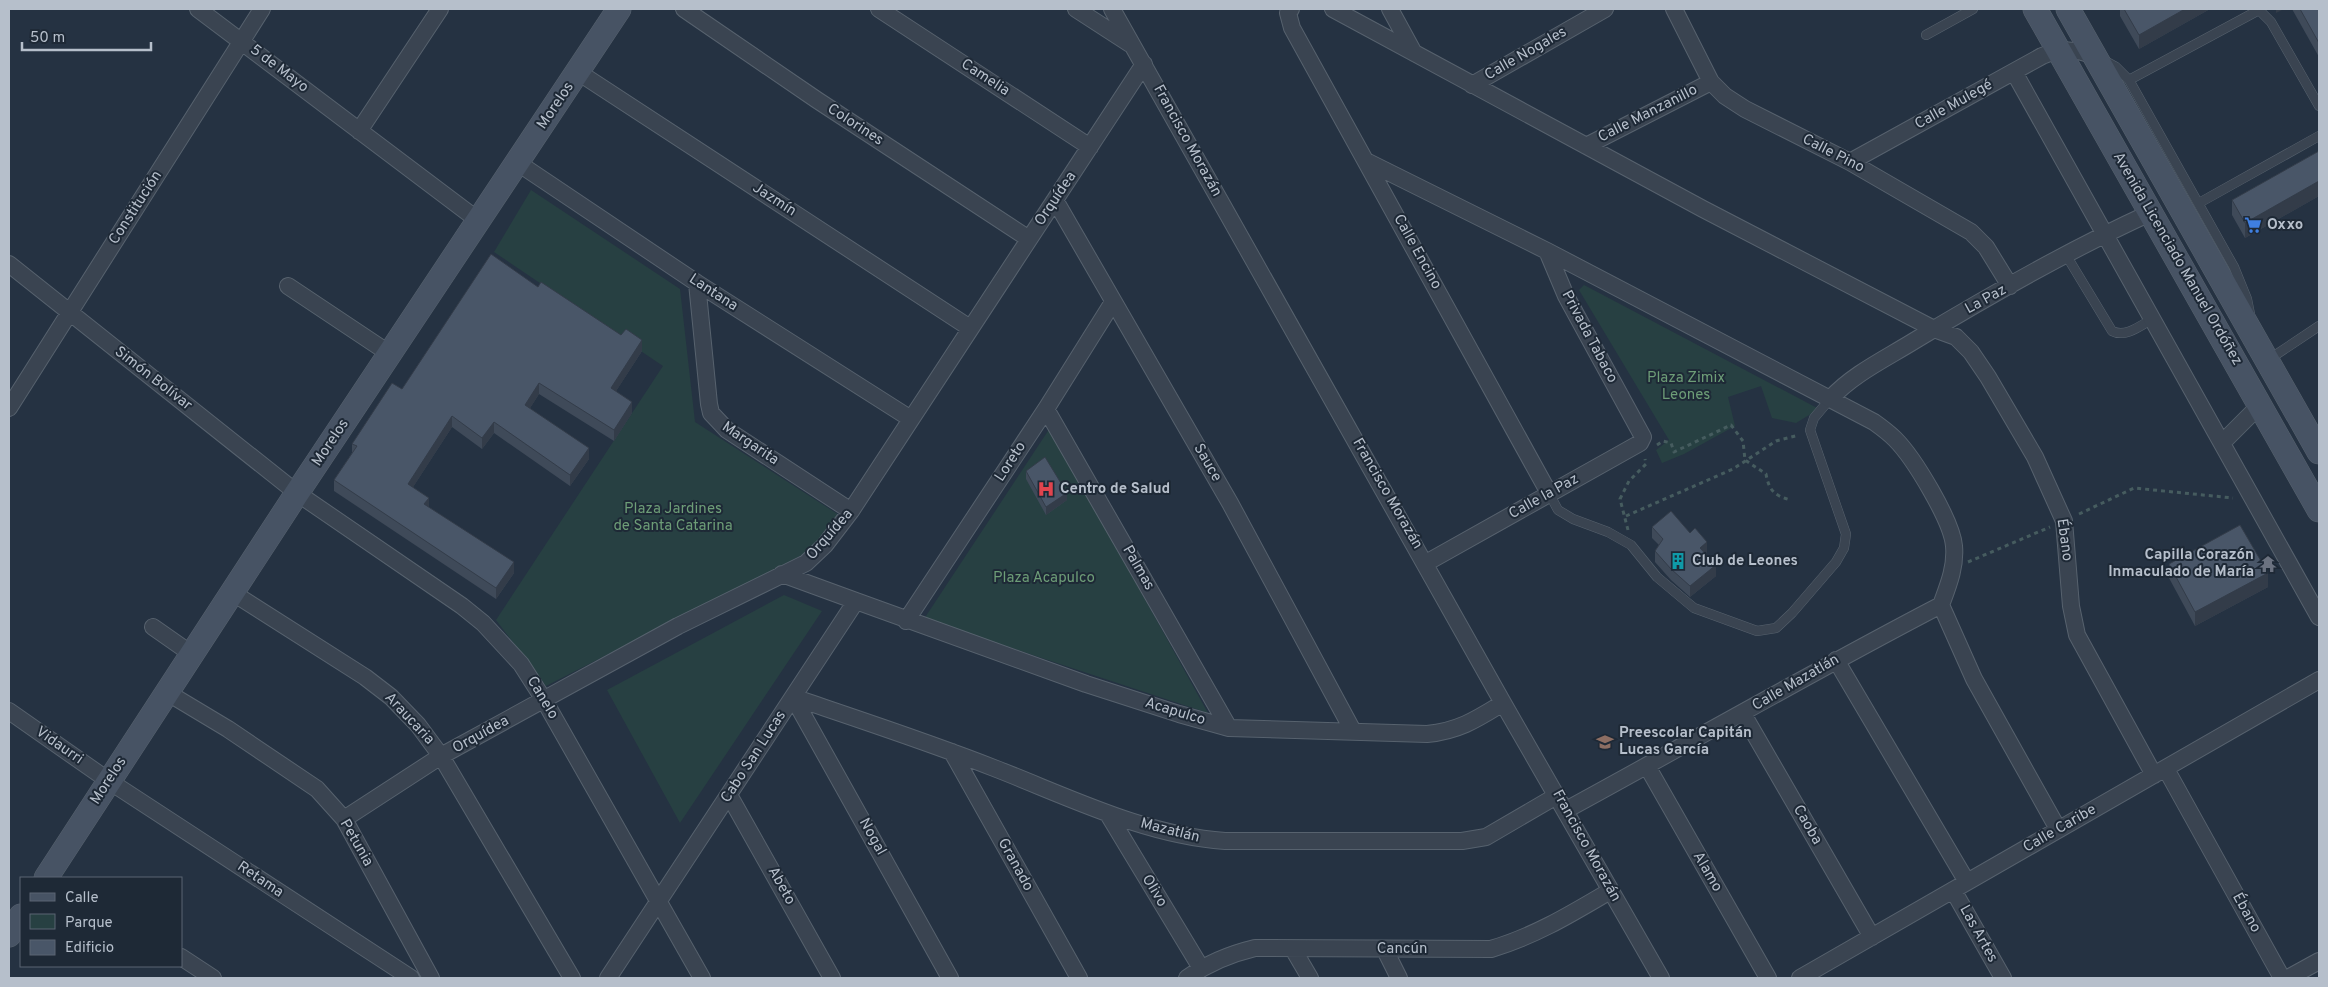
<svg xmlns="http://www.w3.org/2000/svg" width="2328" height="987" viewBox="0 0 2328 987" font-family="Overpass,sans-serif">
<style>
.green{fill:#274042}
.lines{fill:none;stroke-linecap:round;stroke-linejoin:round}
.lane-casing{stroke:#57626e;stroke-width:10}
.street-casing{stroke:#57626e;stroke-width:18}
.secondary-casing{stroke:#57626e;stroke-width:25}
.path{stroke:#465c5f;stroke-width:3;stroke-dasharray:4 4;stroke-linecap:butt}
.lane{stroke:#3a4451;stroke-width:9}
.street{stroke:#3a4451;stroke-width:16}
.secondary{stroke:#475364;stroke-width:24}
.wall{fill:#3f4a59}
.shaded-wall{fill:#333c49}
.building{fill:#495668;stroke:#333c49}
.labels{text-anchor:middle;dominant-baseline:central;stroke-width:4;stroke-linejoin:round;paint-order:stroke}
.street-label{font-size:15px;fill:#b6bfcb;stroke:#1e2936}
.poi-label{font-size:15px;font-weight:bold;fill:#b6bfcb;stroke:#1e2936;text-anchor:start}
.park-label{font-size:15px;fill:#6d9d77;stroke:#1e2936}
</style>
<rect width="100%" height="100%" fill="#253242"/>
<path class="green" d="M 531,190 L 680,289 L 695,422 L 839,515 L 830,530 L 802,555 L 546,686 L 496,620 L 663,366 L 494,252 Z
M 1584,285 L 1819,409 L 1796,423 L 1772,418 L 1761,386 L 1728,397 L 1735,426 L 1684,454 L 1662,463 L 1656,450 L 1669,440 L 1579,290 Z
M 1050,428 L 1208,713 L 924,619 Z
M 784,595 L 822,611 L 680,823 L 607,690 Z"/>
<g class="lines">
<g class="lane-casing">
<path id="lane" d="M 1926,35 L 1973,9
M 2105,61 L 2116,67 L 2129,80 L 2234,267 L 2247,299 L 2250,314
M 2129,80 L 2259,10 L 2271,22 L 2319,106
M 2199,203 L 2319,136
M 2066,255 L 2112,331 C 2125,338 2140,326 2152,319
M 2268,360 L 2319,326
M 1550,495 L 1558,510 L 1573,519 L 1608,532 L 1631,545 L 1657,577 L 1694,608 L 1757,631 L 1776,628 L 1792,613 L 1836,562 L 1844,548 L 1846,534 L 1810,430 L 1814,418 L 1830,399"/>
</g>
<g class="street-casing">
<path id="street" d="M 198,9 L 479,221
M 684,9 L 817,100 L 1029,239
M 879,9 L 1090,147
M 1076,9 L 1130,44
M 1112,9 L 1503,703 L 1661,978
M 1291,9 L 1288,13 L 1292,28 L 1550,495
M 1333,9 L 1703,209 L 1934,329 L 1956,337 L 1971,352 L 1988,377 L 2035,457 L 2064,521 L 2071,606 L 2077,635 L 2154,775
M 1390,9 L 1414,53
M 1674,9 L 1711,82 L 1725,96 L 1745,109 L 1850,162 L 1971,232 L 1986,247 L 2010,286
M 578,72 L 970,328
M 2014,72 L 2319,617
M 1472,85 L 1605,9
M 359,131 L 440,9
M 1586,146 L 1711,82
M 1366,161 L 1547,251 L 1874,422 C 1881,427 1889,433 1895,439 C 1914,458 1952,521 1954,546 C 1956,567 1948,586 1941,605 C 1814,671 1691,742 1566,810
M 1850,162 L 2042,56 C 2062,48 2075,49 2095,56
M 518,163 L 697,283 L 911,419
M 1055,200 L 1230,503 L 1353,731
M 9,264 L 297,493 L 462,606 L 483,623 L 521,664 L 544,700 L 702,978
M 697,283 L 709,404 L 711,413 L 727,430 L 851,511
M 288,286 L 390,354
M 1830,399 C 1853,374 1885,359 1914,341 C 1990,295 2069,250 2150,213
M 9,408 L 262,9
M 1046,409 L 1229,728
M 2222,443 L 2260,405
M 1426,563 L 1640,443 L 1643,437 L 1566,296 L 1547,251
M 233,593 L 365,677 L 391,697 L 418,725 L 441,756 L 572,978
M 856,601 L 1086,684 L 1179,714 L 1229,728 L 1427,734 C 1459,731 1477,719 1503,703
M 1941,605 L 1974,679 L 2058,829
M 906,621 L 1046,409 L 1113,302
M 153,627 L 193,655
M 1836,660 L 1967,882
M 168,693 L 228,729 L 317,789 L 344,819 L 431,978
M 793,697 C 860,720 928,742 994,768 C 1069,797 1144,835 1225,841 L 1462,841 L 1486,837 L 1558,795
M 793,697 L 950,978
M 9,711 L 109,781 L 411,978
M 1743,714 L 1872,937
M 952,752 L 1079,978
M 1647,766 L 1768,978
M 2166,769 L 2282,978
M 729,795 L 832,978
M 1108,814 L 1201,968
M 344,819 L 441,756 L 678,626 L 806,563 L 825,545 L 851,511 L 1144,64
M 1953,890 L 2003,978
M 1293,949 L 1310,978
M 1385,950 L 1399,978
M 181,957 L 213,978
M 608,978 L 856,601 L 782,574
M 1187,978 C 1208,963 1230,954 1255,948 L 1491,949 C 1535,936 1571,914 1610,891
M 1800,978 L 2319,680
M 2288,978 L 2319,961"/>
</g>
<g class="secondary-casing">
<path id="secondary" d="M 2035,9 L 2319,510
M 2068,9 L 2319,452
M 46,878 L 297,493 L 619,9
M 9,935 L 21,916"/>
</g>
<path class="path" d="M 1657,445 L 1663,441 L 1671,443 L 1674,452 L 1731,425 L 1743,441 L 1745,460 L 1766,474 C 1769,491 1775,496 1791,500
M 2079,514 L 2134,488 L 2233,498
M 1626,516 L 1733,469 L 1776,441 L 1799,435
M 1628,530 L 1620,499 L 1629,481 L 1646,464 L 1645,459
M 1968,562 L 2050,527"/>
<use href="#lane" class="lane"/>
<use href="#street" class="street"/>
<use href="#secondary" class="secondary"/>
</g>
<path class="wall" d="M 2120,9 L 2210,9 L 2139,49 L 2120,16 Z
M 2292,9 L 2319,9 L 2319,57 Z
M 2319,151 L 2319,196 L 2245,238 L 2232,215 L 2232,200 Z
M 538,287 L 642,351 L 616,391 L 632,413 L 614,441 L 539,394 L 530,408 L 589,459 L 570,486 L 494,433 L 482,449 L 452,427 L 413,487 L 429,508 L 514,573 L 496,599 L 334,491 L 334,480 L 352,453 L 352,444 L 402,389 Z
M 1026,471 L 1067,500 L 1046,515 L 1026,479 Z
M 1652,527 L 1707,553 L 1706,554 L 1716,576 L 1690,597 L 1671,580 L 1655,562 L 1655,551 L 1659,545 L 1652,538 Z
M 2169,564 L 2268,587 L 2195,626 L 2169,578 Z"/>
<path class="shaded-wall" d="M 2185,9 L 2210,9 L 2139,49 L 2139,35 Z
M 2276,9 L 2284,9 L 2276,13 Z
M 2319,181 L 2319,196 L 2245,238 L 2245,223 Z
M 642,340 L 642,351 L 611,399 L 611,388 Z
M 539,383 L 539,394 L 525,416 L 525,405 Z
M 632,402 L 632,413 L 614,441 L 614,430 Z
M 452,416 L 452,427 L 408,495 L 408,484 Z
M 494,422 L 494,433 L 482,449 L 482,438 Z
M 589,448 L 589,459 L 570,486 L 570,475 Z
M 1067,493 L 1067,500 L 1046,515 L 1046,507 Z
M 429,498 L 429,509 L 424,504 Z
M 1707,542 L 1707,553 L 1700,560 L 1700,548 Z
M 514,562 L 514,573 L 496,599 L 496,588 Z
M 1716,565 L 1716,576 L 1690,597 L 1690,586 Z
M 2268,573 L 2268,587 L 2195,626 L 2195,612 Z"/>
<path class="building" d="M 2124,9 L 2185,9 L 2139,35 Z
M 2300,9 L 2319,9 L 2319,43 Z
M 2319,151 L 2319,181 L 2245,223 L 2232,200 Z
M 491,254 L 538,287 L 541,282 L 621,335 L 626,329 L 642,340 L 611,388 L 632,402 L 614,430 L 539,383 L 525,405 L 589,448 L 570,475 L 494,422 L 482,438 L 452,416 L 408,484 L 429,498 L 424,504 L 514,562 L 496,588 L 334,480 L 357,446 L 352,444 L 392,383 L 402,389 Z
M 1045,457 L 1067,493 L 1046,507 L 1026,471 Z
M 1671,511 L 1690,533 L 1695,528 L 1707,542 L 1700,548 L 1716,565 L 1690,586 L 1671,569 L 1655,551 L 1663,539 L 1652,527 Z
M 2240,525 L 2268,573 L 2195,612 L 2169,564 Z"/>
<defs>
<g id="supermarket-bare" transform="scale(1.35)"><path d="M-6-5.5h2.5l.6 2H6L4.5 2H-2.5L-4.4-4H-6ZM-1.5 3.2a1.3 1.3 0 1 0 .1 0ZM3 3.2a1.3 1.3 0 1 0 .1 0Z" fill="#3f7fe0" stroke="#1e2936" stroke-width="2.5" paint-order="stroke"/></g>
<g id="hospital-bare" transform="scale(1.35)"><path d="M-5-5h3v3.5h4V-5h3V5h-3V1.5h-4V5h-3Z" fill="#e0444e" stroke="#1e2936" stroke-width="2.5" paint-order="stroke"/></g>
<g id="building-bare" transform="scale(1.35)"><path d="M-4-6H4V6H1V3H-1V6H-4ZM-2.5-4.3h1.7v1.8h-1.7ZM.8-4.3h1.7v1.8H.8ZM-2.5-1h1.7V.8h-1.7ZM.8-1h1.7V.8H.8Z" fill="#0f9aa8" stroke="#1e2936" stroke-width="2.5" paint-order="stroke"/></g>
<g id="temple-bare" transform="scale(1.35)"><path d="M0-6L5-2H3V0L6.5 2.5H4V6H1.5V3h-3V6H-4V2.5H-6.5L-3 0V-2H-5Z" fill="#6b7280" stroke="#1e2936" stroke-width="2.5" paint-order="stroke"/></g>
<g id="school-bare" transform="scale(1.35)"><path d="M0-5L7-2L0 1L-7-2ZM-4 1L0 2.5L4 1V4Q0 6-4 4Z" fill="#8d6e63" stroke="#1e2936" stroke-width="2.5" paint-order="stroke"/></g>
</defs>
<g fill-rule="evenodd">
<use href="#supermarket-bare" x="2253" y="225"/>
<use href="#hospital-bare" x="1046" y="489"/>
<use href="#building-bare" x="1678" y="561"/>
<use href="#temple-bare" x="2268" y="564"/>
<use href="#school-bare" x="1605" y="742"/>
</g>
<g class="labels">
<g class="street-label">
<text transform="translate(1526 54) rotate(-30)">Calle Nogales</text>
<text transform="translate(279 69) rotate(37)">5 de Mayo</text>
<text transform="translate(985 78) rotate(33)">Camelia</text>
<text transform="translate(1954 105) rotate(-29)">Calle Mulegé</text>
<text transform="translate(556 106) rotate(-56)">Morelos</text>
<text transform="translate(1648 114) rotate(-27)">Calle Manzanillo</text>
<text transform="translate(855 125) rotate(33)">Colorines</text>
<text transform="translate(1187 141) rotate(61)">Francisco Morazán</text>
<text transform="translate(1833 154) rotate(27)">Calle Pino</text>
<text transform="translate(1056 199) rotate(-56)">Orquídea</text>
<text transform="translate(774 200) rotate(33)">Jazmín</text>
<text transform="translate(136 208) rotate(-57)">Constitución</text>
<text transform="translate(1417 252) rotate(61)">Calle Encino</text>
<text transform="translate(2177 259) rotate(60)">Avenida Licenciado Manuel Ordóñez</text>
<text transform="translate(713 293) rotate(33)">Lantana</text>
<text transform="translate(1986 300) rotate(-29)">La Paz</text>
<text transform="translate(1589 337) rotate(62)">Privada Tabaco</text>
<text transform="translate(153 379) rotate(38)">Simón Bolívar</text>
<text transform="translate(331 443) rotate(-56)">Morelos</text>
<text transform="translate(750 444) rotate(34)">Margarita</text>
<text transform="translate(1011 462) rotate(-57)">Loreto</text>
<text transform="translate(1207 463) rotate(60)">Sauce</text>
<text transform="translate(1387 494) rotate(60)">Francisco Morazán</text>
<text transform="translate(1544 497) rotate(-29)">Calle la Paz</text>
<text transform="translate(830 535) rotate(-49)">Orquídea</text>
<text transform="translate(2064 540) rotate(82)">Ébano</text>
<text transform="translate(1138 568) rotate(60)">Palmas</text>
<text transform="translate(1796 683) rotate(-30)">Calle Mazatlán</text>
<text transform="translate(542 698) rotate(59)">Canelo</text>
<text transform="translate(1175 712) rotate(17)">Acapulco</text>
<text transform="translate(409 719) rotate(47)">Araucaria</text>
<text transform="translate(481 735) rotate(-29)">Orquídea</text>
<text transform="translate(59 746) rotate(35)">Vidaurri</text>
<text transform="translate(754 757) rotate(-57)">Cabo San Lucas</text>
<text transform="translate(109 781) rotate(-57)">Morelos</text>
<text transform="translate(1807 825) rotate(60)">Caoba</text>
<text transform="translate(2060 829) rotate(-30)">Calle Caribe</text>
<text transform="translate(1170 831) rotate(14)">Mazatlán</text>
<text transform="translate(872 837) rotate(61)">Nogal</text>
<text transform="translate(356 843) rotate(60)">Petunia</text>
<text transform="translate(1586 846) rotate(61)">Francisco Morazán</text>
<text transform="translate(1015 865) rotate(61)">Granado</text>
<text transform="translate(1707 872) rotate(60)">Alamo</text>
<text transform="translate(260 880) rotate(34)">Retama</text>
<text transform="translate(781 886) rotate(61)">Abeto</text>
<text transform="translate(1154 891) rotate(59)">Olivo</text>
<text transform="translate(2246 913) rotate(61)">Ébano</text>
<text transform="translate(1978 934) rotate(61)">Las Artes</text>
<text x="1402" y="949">Cancún</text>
</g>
<g class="poi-label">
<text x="2267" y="225">Oxxo</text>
<text x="1060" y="489">Centro de Salud</text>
<text x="2254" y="555" text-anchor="end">Capilla Corazón<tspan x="2254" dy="17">Inmaculado de María</tspan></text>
<text x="1692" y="561">Club de Leones</text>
<text x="1619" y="733">Preescolar Capitán<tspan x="1619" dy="17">Lucas García</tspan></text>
</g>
<g class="park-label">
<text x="1686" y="378">Plaza Zimix<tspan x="1686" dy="17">Leones</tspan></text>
<text x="673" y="509">Plaza Jardines<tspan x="673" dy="17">de Santa Catarina</tspan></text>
<text x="1044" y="578">Plaza Acapulco</text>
</g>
</g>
<rect width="2328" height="987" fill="none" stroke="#b6bfcb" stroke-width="20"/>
<rect x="20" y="877" width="162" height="90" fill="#1e2936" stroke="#5b6572"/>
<rect x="30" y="893" width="25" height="8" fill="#475364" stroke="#5b6572"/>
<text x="65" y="902" font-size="15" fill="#b6bfcb">Calle</text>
<rect x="30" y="914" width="25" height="15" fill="#274042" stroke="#5b6572"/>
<text x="65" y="927" font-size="15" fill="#b6bfcb">Parque</text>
<rect x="30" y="940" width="25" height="15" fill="#495668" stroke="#5b6572"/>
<text x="65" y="952" font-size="15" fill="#b6bfcb">Edificio</text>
<path d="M22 42v8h129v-8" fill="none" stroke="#b6bfcb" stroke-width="2.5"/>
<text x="30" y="42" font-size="15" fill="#b6bfcb" stroke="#1e2936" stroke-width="4" paint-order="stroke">50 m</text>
</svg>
